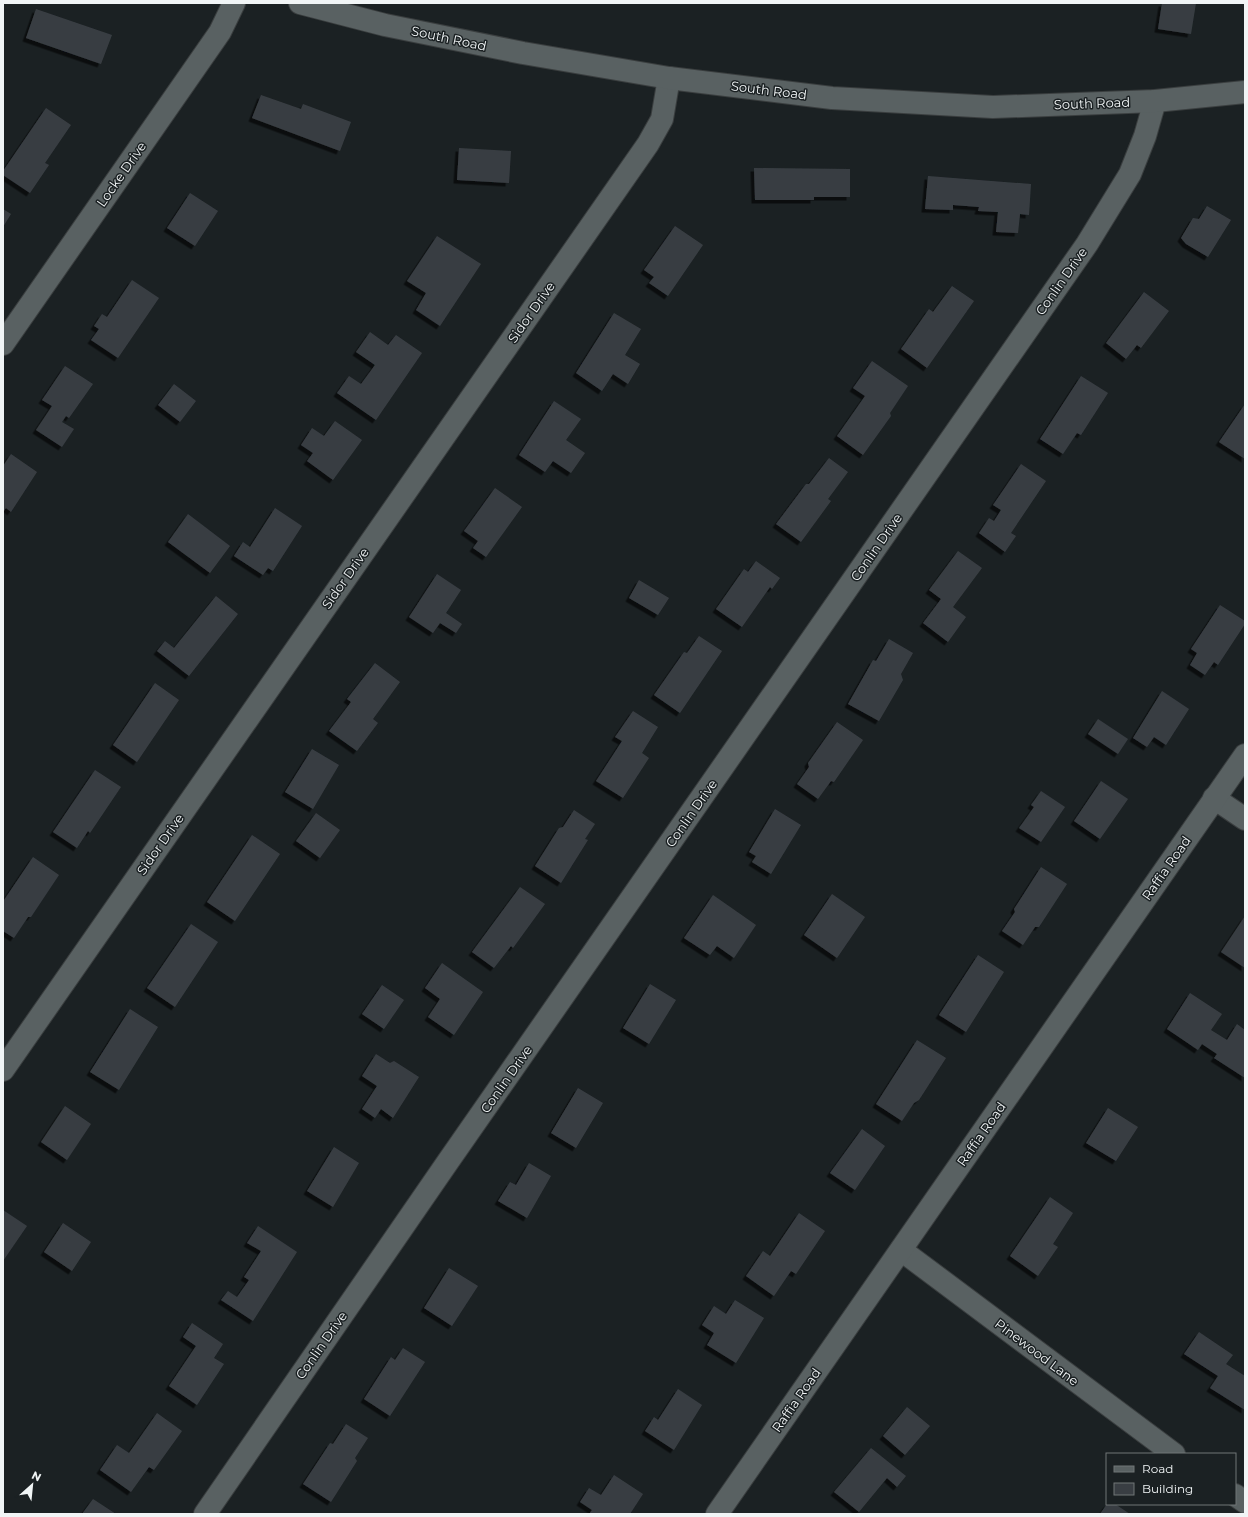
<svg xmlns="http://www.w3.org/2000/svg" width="1248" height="1517" viewBox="0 0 1248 1517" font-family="Montserrat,sans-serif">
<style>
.building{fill:#393e43;filter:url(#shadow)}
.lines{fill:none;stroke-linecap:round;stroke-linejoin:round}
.minor-casing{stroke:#3a3e3f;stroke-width:24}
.secondary-casing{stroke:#3a3e3f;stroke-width:24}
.minor{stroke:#596162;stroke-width:22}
.secondary{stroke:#596162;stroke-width:22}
.labels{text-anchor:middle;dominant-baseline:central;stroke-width:3;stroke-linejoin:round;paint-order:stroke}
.street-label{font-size:13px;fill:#f1f5f6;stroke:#1b2123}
</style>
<defs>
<filter id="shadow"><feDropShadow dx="-3.5" dy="3.5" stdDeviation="0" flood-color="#0009"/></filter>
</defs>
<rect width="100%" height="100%" fill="#1b2123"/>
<path class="building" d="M 1162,3 L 1196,3 L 1191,34 L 1158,29 Z
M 36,9 L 112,35 L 101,64 L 26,38 Z
M 261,95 L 301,109 L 303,104 L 351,122 L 340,151 L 252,118 Z
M 46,108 L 71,125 L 45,163 L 49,165 L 30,193 L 3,175 L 3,171 Z
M 459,148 L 511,151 L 509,183 L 457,180 Z
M 754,168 L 850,169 L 850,197 L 814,197 L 814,200 L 755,200 Z
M 928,176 L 1031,184 L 1029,215 L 1020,214 L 1018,233 L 996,232 L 998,212 L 978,211 L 979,207 L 953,205 L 953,210 L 925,209 Z
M 190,193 L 218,211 L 195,246 L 167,228 Z
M 1207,206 L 1231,220 L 1208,257 L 1186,244 L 1181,238 L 1193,218 L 1199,219 Z
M 3,209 L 11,214 L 3,227 Z
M 675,226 L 703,245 L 668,296 L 649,283 L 654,277 L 644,270 Z
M 437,236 L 481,264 L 440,326 L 416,310 L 426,293 L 407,281 Z
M 132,280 L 159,298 L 118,358 L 91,340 L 99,329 L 94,326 L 102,314 L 107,317 Z
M 952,286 L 974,301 L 927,368 L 901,349 L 929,309 L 933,312 Z
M 1144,292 L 1169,311 L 1141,348 L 1137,345 L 1126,359 L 1106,343 Z
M 614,313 L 641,329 L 625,355 L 640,364 L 628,384 L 613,374 L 602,391 L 576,373 Z
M 370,332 L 388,345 L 396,335 L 422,353 L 376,420 L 337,393 L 349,376 L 361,384 L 375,365 L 356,352 Z
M 872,361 L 908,386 L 890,413 L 891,416 L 863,455 L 837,436 L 865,396 L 853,388 Z
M 65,366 L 93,384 L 69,418 L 66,416 L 62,422 L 74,429 L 62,447 L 36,430 L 52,406 L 42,400 Z
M 1081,376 L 1108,393 L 1081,435 L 1077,433 L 1063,454 L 1040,439 Z
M 174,384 L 196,401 L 180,422 L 158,405 Z
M 554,401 L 581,419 L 566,440 L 585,453 L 571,473 L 553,461 L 545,472 L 519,455 Z
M 1245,404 L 1245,459 L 1219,442 Z
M 335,421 L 362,440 L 333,480 L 307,461 L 313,453 L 301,445 L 312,428 L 324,436 Z
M 11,454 L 37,472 L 11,512 L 6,508 L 3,512 L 3,466 Z
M 829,458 L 848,472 L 828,499 L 831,501 L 801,542 L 776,524 L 806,484 L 809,484 Z
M 1021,464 L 1046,481 L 1011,533 L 1016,536 L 1005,552 L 979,533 L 989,518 L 994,521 L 1001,510 L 993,505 Z
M 495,488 L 522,507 L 486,557 L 473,548 L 478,541 L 464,531 Z
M 275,508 L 302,526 L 273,571 L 268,568 L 263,575 L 234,556 L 243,542 L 250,547 Z
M 188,514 L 230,546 L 210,573 L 168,542 Z
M 958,551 L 982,568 L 953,607 L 966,617 L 948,642 L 923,623 L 941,599 L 929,590 Z
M 756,561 L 780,578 L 772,589 L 770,587 L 742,627 L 716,609 L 744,569 L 748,572 Z
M 437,574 L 461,590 L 446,613 L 462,624 L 456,633 L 440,623 L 433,633 L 409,617 Z
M 639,580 L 669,598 L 658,615 L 629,598 Z
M 216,596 L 238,614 L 189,676 L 157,651 L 165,641 L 174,648 Z
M 1220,605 L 1245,621 L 1245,624 L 1218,665 L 1214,662 L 1205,675 L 1190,665 L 1197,653 L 1191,649 Z
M 699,636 L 722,651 L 680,713 L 654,695 L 684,652 L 687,653 Z
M 889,639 L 913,653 L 901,674 L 903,680 L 879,721 L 848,704 L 873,660 L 876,661 Z
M 375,663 L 400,682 L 373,719 L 378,723 L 357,751 L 329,731 L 351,702 L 347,699 Z
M 155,683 L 179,700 L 137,762 L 113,745 Z
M 1162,691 L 1189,709 L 1166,745 L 1154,737 L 1147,747 L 1133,738 Z
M 633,711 L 658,727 L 642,753 L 649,758 L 623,798 L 596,781 L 622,741 L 615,737 Z
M 1098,719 L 1128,739 L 1118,754 L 1088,734 Z
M 837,722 L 863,740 L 834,782 L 831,781 L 818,799 L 797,784 L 809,767 L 808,763 Z
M 312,749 L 339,765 L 313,809 L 285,792 Z
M 95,770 L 121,787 L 90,833 L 88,831 L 77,848 L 53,832 Z
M 1101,781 L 1128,799 L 1100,839 L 1074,821 Z
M 1041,791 L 1065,807 L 1041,842 L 1019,828 L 1034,807 L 1031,805 Z
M 775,809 L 801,825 L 771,874 L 752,862 L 756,856 L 749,852 Z
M 574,810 L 595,824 L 585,839 L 588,840 L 561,883 L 535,866 L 559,828 L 563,827 Z
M 316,813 L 340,830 L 320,858 L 296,841 Z
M 252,835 L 280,854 L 235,921 L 207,902 Z
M 33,857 L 59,875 L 31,917 L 28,917 L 14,938 L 3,931 L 3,899 L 4,900 Z
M 1041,867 L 1067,884 L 1039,927 L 1035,927 L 1023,945 L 1002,931 L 1015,912 L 1014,909 Z
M 520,887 L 545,904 L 513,948 L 511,946 L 494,968 L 472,952 Z
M 832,894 L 865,917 L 837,958 L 804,935 Z
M 713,895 L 756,925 L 734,958 L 717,946 L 710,955 L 684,938 Z
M 1245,916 L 1245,968 L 1221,952 Z
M 191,924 L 218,942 L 175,1007 L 147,988 Z
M 978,955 L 1004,972 L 966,1032 L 939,1015 Z
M 442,963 L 483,992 L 454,1035 L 428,1017 L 440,999 L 425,988 Z
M 650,984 L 676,1000 L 649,1044 L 623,1028 Z
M 382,985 L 404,1000 L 384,1029 L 362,1014 Z
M 1190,993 L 1222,1014 L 1211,1030 L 1227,1040 L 1237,1024 L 1245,1030 L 1245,1078 L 1214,1058 L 1217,1054 L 1202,1044 L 1198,1050 L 1167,1029 Z
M 130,1009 L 158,1027 L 119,1090 L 90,1072 Z
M 917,1040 L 946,1058 L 919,1100 L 914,1103 L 902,1121 L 876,1104 Z
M 376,1054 L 390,1063 L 394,1061 L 419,1077 L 393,1118 L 381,1109 L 375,1118 L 362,1109 L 377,1086 L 362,1076 Z
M 578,1088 L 603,1103 L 576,1148 L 551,1133 Z
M 65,1106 L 91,1124 L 67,1160 L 41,1142 Z
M 1108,1108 L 1138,1127 L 1116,1161 L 1086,1143 Z
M 862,1129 L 885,1146 L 855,1190 L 830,1173 Z
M 334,1147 L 359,1163 L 333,1207 L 307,1191 Z
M 529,1163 L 551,1176 L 527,1218 L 498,1201 L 510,1182 L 516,1185 Z
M 1050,1197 L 1073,1213 L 1053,1244 L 1058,1247 L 1038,1276 L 1010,1256 Z
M 3,1210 L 27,1226 L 3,1261 Z
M 799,1213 L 825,1231 L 796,1274 L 791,1271 L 774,1296 L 746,1276 L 763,1251 L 770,1256 Z
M 63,1223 L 91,1242 L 72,1271 L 44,1252 Z
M 258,1226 L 297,1252 L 253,1321 L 221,1300 L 228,1291 L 237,1297 L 249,1280 L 244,1277 L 261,1251 L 247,1243 Z
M 449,1268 L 478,1286 L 452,1326 L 424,1308 Z
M 735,1300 L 764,1318 L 736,1363 L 707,1345 L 714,1333 L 702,1325 L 714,1306 L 726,1314 Z
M 192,1323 L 223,1344 L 214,1358 L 224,1364 L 197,1405 L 169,1386 L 196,1346 L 183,1337 Z
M 1199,1332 L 1233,1355 L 1226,1364 L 1245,1376 L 1245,1410 L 1210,1388 L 1218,1376 L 1184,1354 Z
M 403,1348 L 425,1362 L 390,1416 L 364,1399 L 391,1357 L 395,1360 Z
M 678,1389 L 702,1405 L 674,1450 L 645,1431 L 654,1417 L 658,1420 Z
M 907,1407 L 930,1426 L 905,1455 L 883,1436 Z
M 157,1413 L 182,1431 L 154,1470 L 149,1467 L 131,1492 L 100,1470 L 117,1445 L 129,1453 Z
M 346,1424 L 368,1438 L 355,1458 L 357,1461 L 331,1502 L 303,1484 L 330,1443 L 333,1444 Z
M 871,1448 L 906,1476 L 897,1487 L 887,1478 L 859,1512 L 834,1492 Z
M 614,1475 L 643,1494 L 630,1514 L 589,1514 L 592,1510 L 580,1502 L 589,1488 L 601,1495 Z
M 93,1499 L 116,1514 L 82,1514 Z
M 1107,1504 L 1115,1504 L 1130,1514 L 1100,1514 Z"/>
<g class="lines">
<g class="minor-casing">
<path id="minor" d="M 3,344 L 220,32 L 234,3
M 1214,798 L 1245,819
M 3,1070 L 648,144 L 662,119 L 669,78
M 901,1250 L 1174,1454
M 1235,1495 L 1245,1502
M 205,1514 L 447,1163 L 1087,244 L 1130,174 L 1145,136 L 1155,101"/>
</g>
<g class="secondary-casing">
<path id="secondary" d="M 300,3 L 385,25 L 523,53 L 669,78 L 832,98 L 993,107 L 1155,101 L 1245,92
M 717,1514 L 1245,755"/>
</g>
<use href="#minor" class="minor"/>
<use href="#secondary" class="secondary"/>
</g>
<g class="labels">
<g class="street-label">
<text transform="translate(449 38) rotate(12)">South Road</text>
<text transform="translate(769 90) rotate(7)">South Road</text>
<text transform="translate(1092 103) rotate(-2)">South Road</text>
<text transform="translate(121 174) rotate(-55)">Locke Drive</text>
<text transform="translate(1061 281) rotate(-55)">Conlin Drive</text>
<text transform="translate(531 312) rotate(-55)">Sidor Drive</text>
<text transform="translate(876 547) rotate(-55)">Conlin Drive</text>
<text transform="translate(345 578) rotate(-55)">Sidor Drive</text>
<text transform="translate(691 813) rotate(-55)">Conlin Drive</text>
<text transform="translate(160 844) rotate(-55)">Sidor Drive</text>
<text transform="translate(1166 868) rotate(-55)">Raffia Road</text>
<text transform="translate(506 1079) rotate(-55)">Conlin Drive</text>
<text transform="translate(981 1134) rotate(-55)">Raffia Road</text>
<text transform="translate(321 1345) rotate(-55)">Conlin Drive</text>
<text transform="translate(1037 1352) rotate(37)">Pinewood Lane</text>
<text transform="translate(796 1400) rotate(-55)">Raffia Road</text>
</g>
</g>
<rect width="1248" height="1517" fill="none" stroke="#f1f5f6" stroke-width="8"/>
<rect x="1106" y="1453" width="130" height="52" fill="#1b2123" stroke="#717677"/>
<rect x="1114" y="1466" width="20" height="6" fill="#596162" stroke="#717677"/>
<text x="1142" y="1473" font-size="12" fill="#f1f5f6">Road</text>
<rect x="1114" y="1483" width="20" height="12" fill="#393e43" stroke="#717677"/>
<text x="1142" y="1493" font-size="12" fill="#f1f5f6">Building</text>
<g transform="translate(32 1485) rotate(27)" stroke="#1b2123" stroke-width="3" paint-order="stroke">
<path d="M0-3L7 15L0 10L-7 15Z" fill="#f1f5f6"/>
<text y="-6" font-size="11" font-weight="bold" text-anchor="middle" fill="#f1f5f6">N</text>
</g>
</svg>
